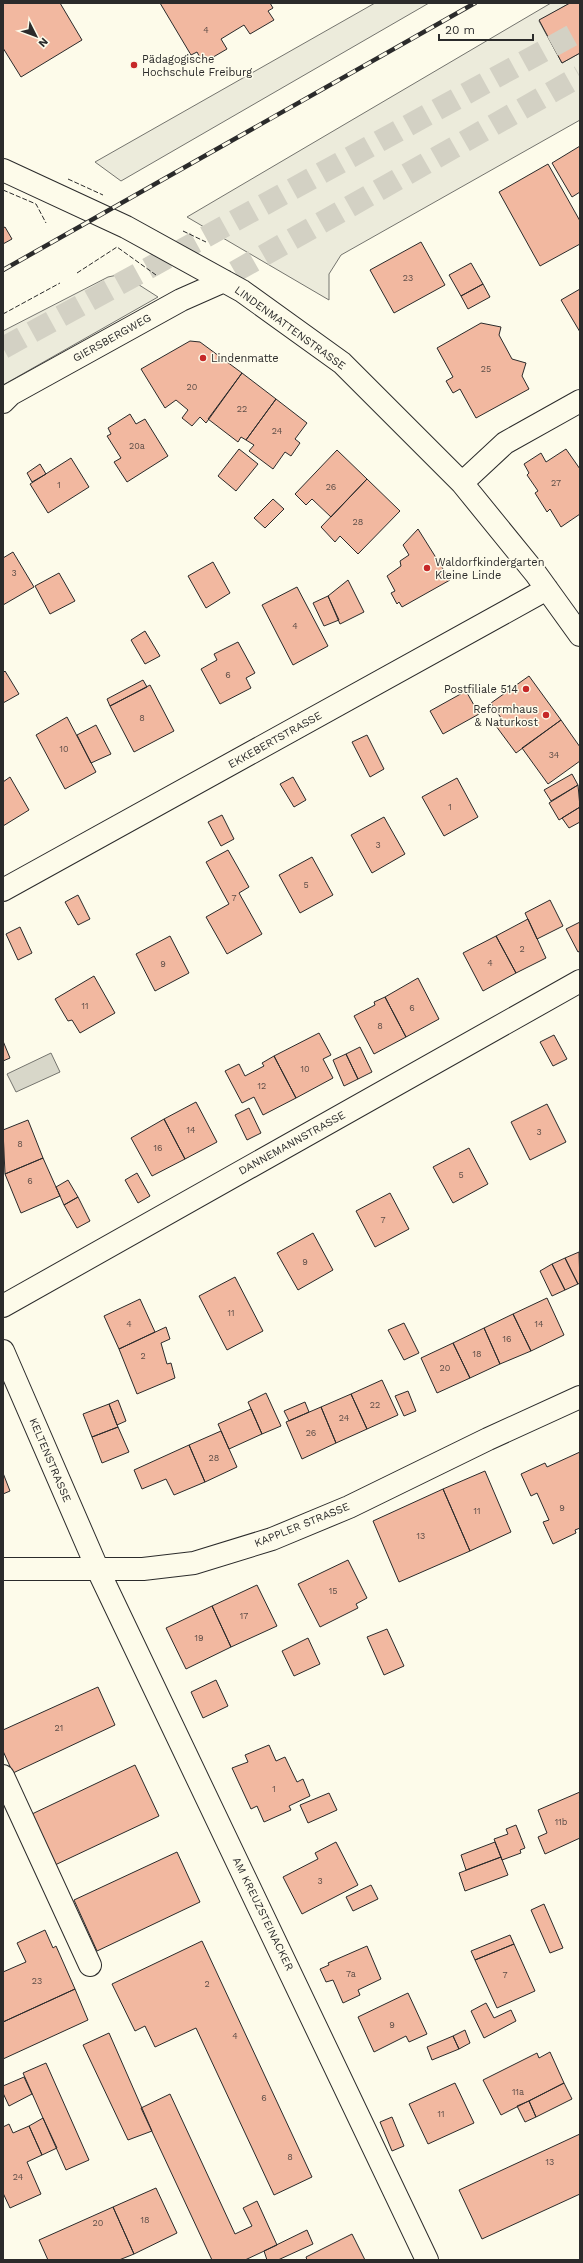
<svg xmlns="http://www.w3.org/2000/svg" width="583" height="2263" viewBox="0 0 583 2263" font-family="'Work Sans',sans-serif">
<style>
.green{fill:#ecebdb;stroke:#74746e}
.water{fill:#d8d7c9;stroke:#74746e}
.building{fill:#f2b8a0;stroke:#2b2b2b}
.lines{fill:none;stroke-linecap:round;stroke-linejoin:round}
.highway-tunnel{stroke:#d3d1c4;stroke-width:22;stroke-dasharray:22 11;stroke-linecap:butt}
.minor-casing{stroke:#2b2b2b;stroke-width:24}
.minor{stroke:#fdfbea;stroke-width:22}
.rail-casing{stroke:#2b2b2b;stroke-width:4.5}
.rail{stroke:#fdfbea;stroke-width:3;stroke-dasharray:9;stroke-linecap:butt}
.fence{stroke:#2b2b2b;stroke-width:1;stroke-dasharray:5 2;stroke-linecap:butt}
.poi-dot{fill:#c62828;stroke:#fdfbea;stroke-width:1.5}
.labels{text-anchor:middle;dominant-baseline:central;stroke-width:3;stroke-linejoin:round;paint-order:stroke}
.number-label{font-size:9px;fill:#5d4e48}
.poi-label{font-size:11px;fill:#2b2b2b;stroke:#fdfbea;text-anchor:start}
.street-label{font-size:11px;fill:#2b2b2b;stroke:#fdfbea}
</style>
<rect width="100%" height="100%" fill="#fdfbea"/>
<path class="green" d="M 375,3 L 429,3 L 121,181 L 95,162 Z
M 551,3 L 570,3 L 539,21 L 562,63 L 580,53 L 580,120 L 341,255 L 329,274 L 329,300 L 187,217 Z
M 122,274 L 158,297 L 3,385 L 3,331 L 108,277 Z"/>
<path class="water" d="M 51,1053 L 60,1072 L 16,1092 L 7,1074 Z"/>
<path class="building" d="M 3,3 L 60,3 L 82,40 L 21,77 L 3,48 Z
M 160,3 L 270,3 L 273,8 L 268,11 L 274,20 L 250,34 L 244,25 L 221,39 L 227,49 L 203,63 L 197,52 L 191,55 Z
M 570,3 L 580,3 L 580,53 L 562,63 L 539,20 Z
M 580,146 L 580,192 L 572,197 L 552,163 Z
M 548,164 L 580,221 L 580,244 L 540,266 L 499,192 Z
M 5,227 L 12,239 L 3,244 L 3,228 Z
M 421,242 L 445,285 L 394,313 L 370,270 Z
M 471,263 L 483,284 L 461,296 L 449,275 Z
M 483,284 L 490,297 L 468,309 L 461,296 Z
M 580,289 L 580,332 L 561,300 Z
M 481,323 L 501,327 L 499,335 L 512,359 L 526,363 L 522,376 L 529,389 L 476,418 L 460,389 L 453,393 L 446,381 L 453,377 L 437,348 Z
M 190,341 L 200,342 L 242,373 L 206,423 L 200,417 L 192,426 L 182,418 L 188,410 L 176,400 L 165,408 L 141,369 Z
M 242,373 L 276,399 L 246,440 L 241,437 L 238,442 L 208,419 Z
M 276,399 L 307,423 L 295,439 L 300,443 L 291,456 L 285,452 L 273,469 L 249,451 L 254,445 L 246,440 Z
M 130,414 L 136,424 L 145,419 L 168,456 L 127,482 L 114,462 L 121,458 L 107,436 L 111,434 L 108,428 Z
M 239,449 L 258,464 L 236,491 L 218,476 Z
M 566,449 L 580,469 L 580,514 L 561,527 L 550,509 L 547,512 L 535,493 L 538,491 L 527,475 L 529,473 L 524,464 L 541,453 L 546,462 Z
M 337,450 L 367,479 L 331,517 L 312,499 L 306,505 L 295,494 Z
M 71,458 L 89,487 L 48,513 L 30,484 Z
M 40,464 L 46,474 L 32,482 L 27,473 Z
M 367,479 L 400,511 L 358,554 L 340,536 L 335,542 L 321,527 Z
M 273,499 L 284,509 L 265,528 L 254,518 Z
M 418,529 L 450,580 L 402,607 L 399,602 L 397,604 L 391,593 L 395,591 L 387,576 L 401,566 L 400,561 L 409,555 L 403,545 Z
M 13,552 L 34,587 L 3,605 L 3,558 Z
M 213,562 L 230,593 L 206,608 L 188,576 Z
M 59,573 L 75,601 L 50,614 L 35,586 Z
M 348,580 L 364,612 L 340,624 L 328,596 Z
M 297,587 L 328,646 L 293,665 L 262,605 Z
M 328,596 L 339,620 L 324,626 L 313,603 Z
M 145,631 L 160,656 L 145,664 L 131,640 Z
M 238,642 L 255,673 L 246,678 L 251,688 L 220,704 L 201,669 L 217,660 L 214,654 Z
M 5,671 L 19,694 L 3,703 L 3,673 Z
M 529,676 L 561,720 L 516,753 L 496,726 L 503,721 L 491,703 Z
M 143,680 L 147,687 L 110,706 L 107,699 Z
M 150,685 L 174,731 L 134,752 L 110,706 Z
M 466,691 L 479,714 L 443,734 L 430,711 Z
M 67,717 L 96,772 L 65,789 L 36,735 Z
M 561,720 L 580,747 L 580,761 L 548,784 L 522,748 Z
M 96,725 L 111,754 L 91,763 L 77,735 Z
M 367,735 L 384,769 L 370,777 L 352,742 Z
M 572,774 L 578,785 L 551,801 L 544,790 Z
M 10,777 L 29,810 L 3,826 L 3,782 Z
M 293,777 L 306,800 L 294,807 L 280,784 Z
M 457,778 L 478,817 L 444,836 L 422,797 Z
M 578,785 L 580,807 L 559,820 L 549,803 Z
M 580,807 L 580,822 L 569,828 L 562,818 Z
M 222,815 L 234,839 L 221,846 L 208,822 Z
M 384,817 L 405,854 L 372,873 L 351,835 Z
M 228,850 L 249,887 L 239,893 L 262,934 L 227,954 L 206,917 L 229,904 L 206,862 Z
M 312,857 L 333,895 L 300,913 L 279,875 Z
M 78,895 L 90,919 L 78,925 L 65,902 Z
M 550,900 L 563,926 L 537,939 L 525,913 Z
M 528,919 L 546,958 L 516,973 L 496,936 Z
M 580,922 L 580,951 L 578,952 L 566,929 Z
M 20,927 L 32,953 L 18,960 L 6,934 Z
M 170,936 L 189,973 L 155,991 L 136,954 Z
M 496,936 L 516,973 L 483,991 L 463,953 Z
M 94,976 L 115,1013 L 80,1033 L 72,1020 L 68,1021 L 55,999 Z
M 418,978 L 439,1019 L 406,1037 L 385,997 Z
M 385,997 L 406,1037 L 374,1054 L 354,1016 L 375,1005 L 374,1002 Z
M 319,1033 L 331,1055 L 323,1059 L 333,1078 L 296,1098 L 274,1056 Z
M 554,1035 L 567,1059 L 553,1066 L 540,1042 Z
M 3,1041 L 10,1058 L 3,1061 Z
M 360,1047 L 372,1072 L 358,1079 L 346,1054 Z
M 346,1054 L 358,1079 L 344,1086 L 333,1060 Z
M 274,1056 L 296,1098 L 263,1115 L 254,1097 L 242,1103 L 225,1071 L 239,1064 L 245,1076 L 264,1066 L 262,1063 Z
M 196,1102 L 217,1142 L 185,1159 L 164,1119 Z
M 547,1104 L 566,1142 L 530,1160 L 511,1122 Z
M 249,1108 L 261,1133 L 247,1140 L 235,1115 Z
M 164,1119 L 185,1159 L 152,1176 L 131,1138 Z
M 28,1120 L 43,1158 L 5,1174 L 3,1130 Z
M 469,1148 L 488,1184 L 453,1203 L 433,1167 Z
M 43,1158 L 60,1196 L 21,1213 L 5,1174 Z
M 137,1173 L 150,1196 L 138,1203 L 125,1180 Z
M 68,1180 L 78,1197 L 64,1205 L 56,1187 Z
M 390,1193 L 409,1229 L 375,1247 L 356,1211 Z
M 78,1197 L 90,1221 L 77,1228 L 64,1205 Z
M 313,1233 L 333,1270 L 298,1290 L 277,1253 Z
M 579,1252 L 580,1283 L 578,1284 L 565,1258 Z
M 565,1258 L 578,1284 L 565,1290 L 552,1264 Z
M 552,1264 L 565,1290 L 552,1296 L 540,1271 Z
M 235,1277 L 263,1331 L 227,1350 L 199,1296 Z
M 547,1298 L 564,1335 L 531,1351 L 513,1314 Z
M 140,1299 L 155,1332 L 119,1349 L 104,1316 Z
M 513,1314 L 531,1351 L 500,1364 L 484,1328 Z
M 404,1323 L 419,1353 L 404,1360 L 388,1330 Z
M 166,1327 L 170,1339 L 161,1343 L 167,1364 L 171,1363 L 175,1378 L 137,1394 L 119,1349 Z
M 484,1328 L 500,1364 L 470,1378 L 453,1343 Z
M 453,1343 L 470,1378 L 437,1393 L 421,1358 Z
M 382,1380 L 398,1415 L 367,1429 L 351,1394 Z
M 408,1391 L 416,1411 L 404,1416 L 395,1396 Z
M 266,1393 L 281,1426 L 262,1434 L 248,1402 Z
M 351,1394 L 367,1429 L 336,1443 L 321,1407 Z
M 118,1400 L 126,1421 L 117,1425 L 109,1404 Z
M 305,1402 L 309,1412 L 289,1421 L 284,1411 Z
M 109,1404 L 118,1427 L 92,1437 L 83,1414 Z
M 321,1407 L 336,1443 L 302,1459 L 286,1422 Z
M 251,1409 L 262,1434 L 229,1449 L 218,1424 Z
M 118,1427 L 129,1452 L 102,1463 L 92,1437 Z
M 221,1431 L 237,1467 L 205,1482 L 189,1445 Z
M 189,1445 L 205,1482 L 174,1495 L 166,1479 L 142,1489 L 134,1470 Z
M 580,1452 L 580,1528 L 575,1530 L 576,1533 L 553,1544 L 543,1522 L 549,1520 L 537,1493 L 531,1496 L 521,1474 L 545,1463 L 547,1467 Z
M 485,1471 L 511,1532 L 470,1551 L 443,1489 Z
M 3,1473 L 10,1491 L 3,1494 Z
M 443,1489 L 470,1551 L 399,1582 L 373,1521 Z
M 348,1560 L 367,1598 L 356,1604 L 358,1608 L 320,1627 L 298,1584 Z
M 257,1585 L 277,1626 L 231,1647 L 212,1606 Z
M 212,1606 L 231,1647 L 186,1669 L 166,1628 Z
M 387,1629 L 404,1666 L 384,1675 L 367,1637 Z
M 308,1638 L 320,1664 L 294,1676 L 282,1651 Z
M 216,1680 L 228,1706 L 203,1718 L 191,1692 Z
M 98,1687 L 115,1725 L 13,1773 L 3,1751 L 3,1730 Z
M 269,1745 L 276,1761 L 285,1757 L 297,1782 L 303,1779 L 310,1796 L 289,1806 L 291,1810 L 264,1822 L 257,1806 L 251,1809 L 232,1768 L 248,1762 L 245,1755 Z
M 135,1765 L 159,1816 L 55,1865 L 32,1814 Z
M 580,1792 L 580,1838 L 545,1854 L 538,1837 L 547,1833 L 538,1810 Z
M 329,1793 L 337,1810 L 308,1823 L 300,1805 Z
M 516,1825 L 525,1848 L 520,1850 L 521,1853 L 502,1860 L 494,1839 L 508,1834 L 506,1829 Z
M 336,1842 L 358,1885 L 302,1914 L 283,1877 L 318,1859 L 315,1853 Z
M 495,1842 L 501,1857 L 466,1870 L 461,1855 Z
M 177,1852 L 200,1902 L 97,1951 L 74,1900 Z
M 501,1857 L 508,1875 L 465,1891 L 459,1873 Z
M 371,1885 L 378,1899 L 353,1911 L 346,1897 Z
M 544,1904 L 563,1948 L 550,1953 L 531,1910 Z
M 45,1930 L 53,1948 L 56,1946 L 75,1989 L 3,2022 L 3,1972 L 26,1962 L 17,1943 Z
M 510,1935 L 514,1944 L 475,1960 L 471,1951 Z
M 202,1941 L 312,2177 L 274,2195 L 196,2028 L 155,2047 L 145,2026 L 135,2031 L 112,1984 Z
M 514,1944 L 535,1991 L 497,2008 L 475,1960 Z
M 367,1946 L 381,1979 L 358,1990 L 360,1995 L 343,2003 L 333,1980 L 326,1982 L 320,1969 L 329,1965 L 328,1963 Z
M 75,1989 L 88,2020 L 3,2059 L 3,2022 Z
M 408,1993 L 427,2034 L 409,2042 L 406,2036 L 374,2052 L 358,2017 Z
M 486,2003 L 494,2018 L 511,2010 L 516,2021 L 484,2038 L 471,2011 Z
M 465,2030 L 470,2043 L 459,2049 L 453,2036 Z
M 109,2033 L 152,2131 L 128,2140 L 83,2045 Z
M 453,2036 L 459,2049 L 432,2060 L 427,2047 Z
M 550,2052 L 564,2083 L 501,2115 L 483,2080 L 537,2053 L 539,2058 Z
M 46,2063 L 89,2160 L 66,2170 L 23,2073 Z
M 24,2077 L 32,2094 L 9,2106 L 3,2093 L 3,2086 Z
M 455,2083 L 474,2123 L 428,2144 L 409,2104 Z
M 564,2083 L 572,2099 L 536,2117 L 529,2101 Z
M 170,2094 L 235,2234 L 252,2226 L 243,2208 L 257,2201 L 277,2245 L 245,2260 L 212,2260 L 141,2108 Z
M 529,2101 L 536,2117 L 525,2122 L 517,2106 Z
M 392,2117 L 404,2146 L 392,2151 L 380,2122 Z
M 43,2118 L 57,2148 L 42,2155 L 29,2126 Z
M 9,2124 L 13,2133 L 29,2126 L 42,2155 L 27,2162 L 41,2194 L 10,2208 L 3,2193 L 3,2127 Z
M 580,2134 L 580,2194 L 482,2239 L 459,2190 Z
M 156,2188 L 177,2233 L 134,2254 L 113,2207 Z
M 113,2207 L 134,2254 L 119,2260 L 48,2260 L 39,2240 Z
M 307,2230 L 313,2244 L 278,2260 L 267,2260 L 264,2251 Z
M 352,2234 L 365,2260 L 307,2260 L 306,2257 Z"/>
<g class="lines">
<path class="highway-tunnel" d="M 206,288 L 580,76
M 3,348 L 580,31"/>
<g class="minor-casing">
<path id="minor" d="M 3,170 L 126,227 L 242,291 L 342,363 L 462,483 L 536,574 L 580,635
M 3,402 L 11,394 L 181,300 L 224,281
M 462,483 L 505,443 L 580,401
M 3,890 L 547,589
M 3,1306 L 580,981
M 3,1351 L 98,1570 L 427,2260
M 3,1569 L 143,1569 L 194,1563 L 272,1539 L 349,1507 L 488,1439 L 580,1397
M 3,1776 L 90,1965"/>
</g>
<use href="#minor" class="minor"/>
<g class="rail-casing">
<path id="rail" d="M 3,270 L 475,3"/>
</g>
<use href="#rail" class="rail"/>
<path class="fence" d="M 68,179 L 103,195
M 3,190 L 36,204 L 46,223
M 183,231 L 206,242
M 77,273 L 117,247 L 156,275
M 3,314 L 60,283"/>
</g>
<g class="poi-dot">
<circle cx="134" cy="65" r="4"/>
<circle cx="203" cy="358" r="4"/>
<circle cx="427" cy="568" r="4"/>
<circle cx="526" cy="689" r="4"/>
<circle cx="546" cy="715" r="4"/>
</g>
<g class="labels">
<g class="number-label">
<text x="206" y="30">4</text>
<text x="408" y="278">23</text>
<text x="486" y="369">25</text>
<text x="192" y="387">20</text>
<text x="242" y="409">22</text>
<text x="277" y="431">24</text>
<text x="137" y="446">20a</text>
<text x="556" y="483">27</text>
<text x="59" y="485">1</text>
<text x="331" y="487">26</text>
<text x="358" y="522">28</text>
<text x="14" y="573">3</text>
<text x="295" y="626">4</text>
<text x="228" y="675">6</text>
<text x="142" y="718">8</text>
<text x="64" y="749">10</text>
<text x="554" y="755">34</text>
<text x="450" y="807">1</text>
<text x="378" y="845">3</text>
<text x="306" y="885">5</text>
<text x="234" y="898">7</text>
<text x="522" y="949">2</text>
<text x="490" y="963">4</text>
<text x="163" y="964">9</text>
<text x="85" y="1006">11</text>
<text x="412" y="1008">6</text>
<text x="380" y="1026">8</text>
<text x="305" y="1069">10</text>
<text x="262" y="1086">12</text>
<text x="191" y="1130">14</text>
<text x="539" y="1132">3</text>
<text x="20" y="1144">8</text>
<text x="158" y="1148">16</text>
<text x="461" y="1175">5</text>
<text x="30" y="1181">6</text>
<text x="383" y="1220">7</text>
<text x="305" y="1262">9</text>
<text x="231" y="1313">11</text>
<text x="129" y="1324">4</text>
<text x="539" y="1324">14</text>
<text x="507" y="1339">16</text>
<text x="477" y="1354">18</text>
<text x="143" y="1356">2</text>
<text x="445" y="1368">20</text>
<text x="375" y="1405">22</text>
<text x="344" y="1418">24</text>
<text x="311" y="1433">26</text>
<text x="214" y="1458">28</text>
<text x="562" y="1508">9</text>
<text x="477" y="1511">11</text>
<text x="421" y="1536">13</text>
<text x="333" y="1591">15</text>
<text x="244" y="1616">17</text>
<text x="199" y="1638">19</text>
<text x="59" y="1728">21</text>
<text x="274" y="1789">1</text>
<text x="561" y="1822">11b</text>
<text x="320" y="1881">3</text>
<text x="351" y="1974">7a</text>
<text x="505" y="1975">7</text>
<text x="37" y="1981">23</text>
<text x="207" y="1984">2</text>
<text x="392" y="2025">9</text>
<text x="235" y="2036">4</text>
<text x="518" y="2092">11a</text>
<text x="264" y="2098">6</text>
<text x="441" y="2114">11</text>
<text x="290" y="2157">8</text>
<text x="550" y="2162">13</text>
<text x="18" y="2177">24</text>
<text x="145" y="2220">18</text>
<text x="98" y="2223">20</text>
</g>
<g class="poi-label">
<text x="142" y="59">Pädagogische<tspan x="142" dy="13">Hochschule Freiburg</tspan></text>
<text x="211" y="358">Lindenmatte</text>
<text x="435" y="562">Waldorfkindergarten<tspan x="435" dy="13">Kleine Linde</tspan></text>
<text x="518" y="689" text-anchor="end">Postfiliale 514</text>
<text x="538" y="709" text-anchor="end">Reformhaus<tspan x="538" dy="13">&amp; Naturkost</tspan></text>
</g>
<g class="street-label">
<text transform="translate(290 328) rotate(36)">LINDENMATTENSTRASSE</text>
<text transform="translate(112 338) rotate(-29)">GIERSBERGWEG</text>
<text transform="translate(275 740) rotate(-29)">EKKEBERTSTRASSE</text>
<text transform="translate(292 1143) rotate(-29)">DANNEMANNSTRASSE</text>
<text transform="translate(50 1460) rotate(67)">KELTENSTRASSE</text>
<text transform="translate(302 1525) rotate(-22)">KAPPLER STRASSE</text>
<text transform="translate(263 1914) rotate(64)">AM KREUZSTEINACKER</text>
</g>
</g>
<rect width="583" height="2263" fill="none" stroke="#2b2b2b" stroke-width="8"/>
<g transform="translate(36 36) rotate(132)" stroke="#fdfbea" stroke-width="3" paint-order="stroke">
<path d="M0-3L7 15L0 10L-7 15Z" fill="#2b2b2b"/>
<text y="-6" font-size="11" font-weight="bold" text-anchor="middle" fill="#2b2b2b">N</text>
</g>
<path d="M439 34v6h94v-6" fill="none" stroke="#2b2b2b" stroke-width="2"/>
<text x="445" y="34" font-size="12" fill="#2b2b2b" stroke="#fdfbea" stroke-width="3" paint-order="stroke">20 m</text>
</svg>
